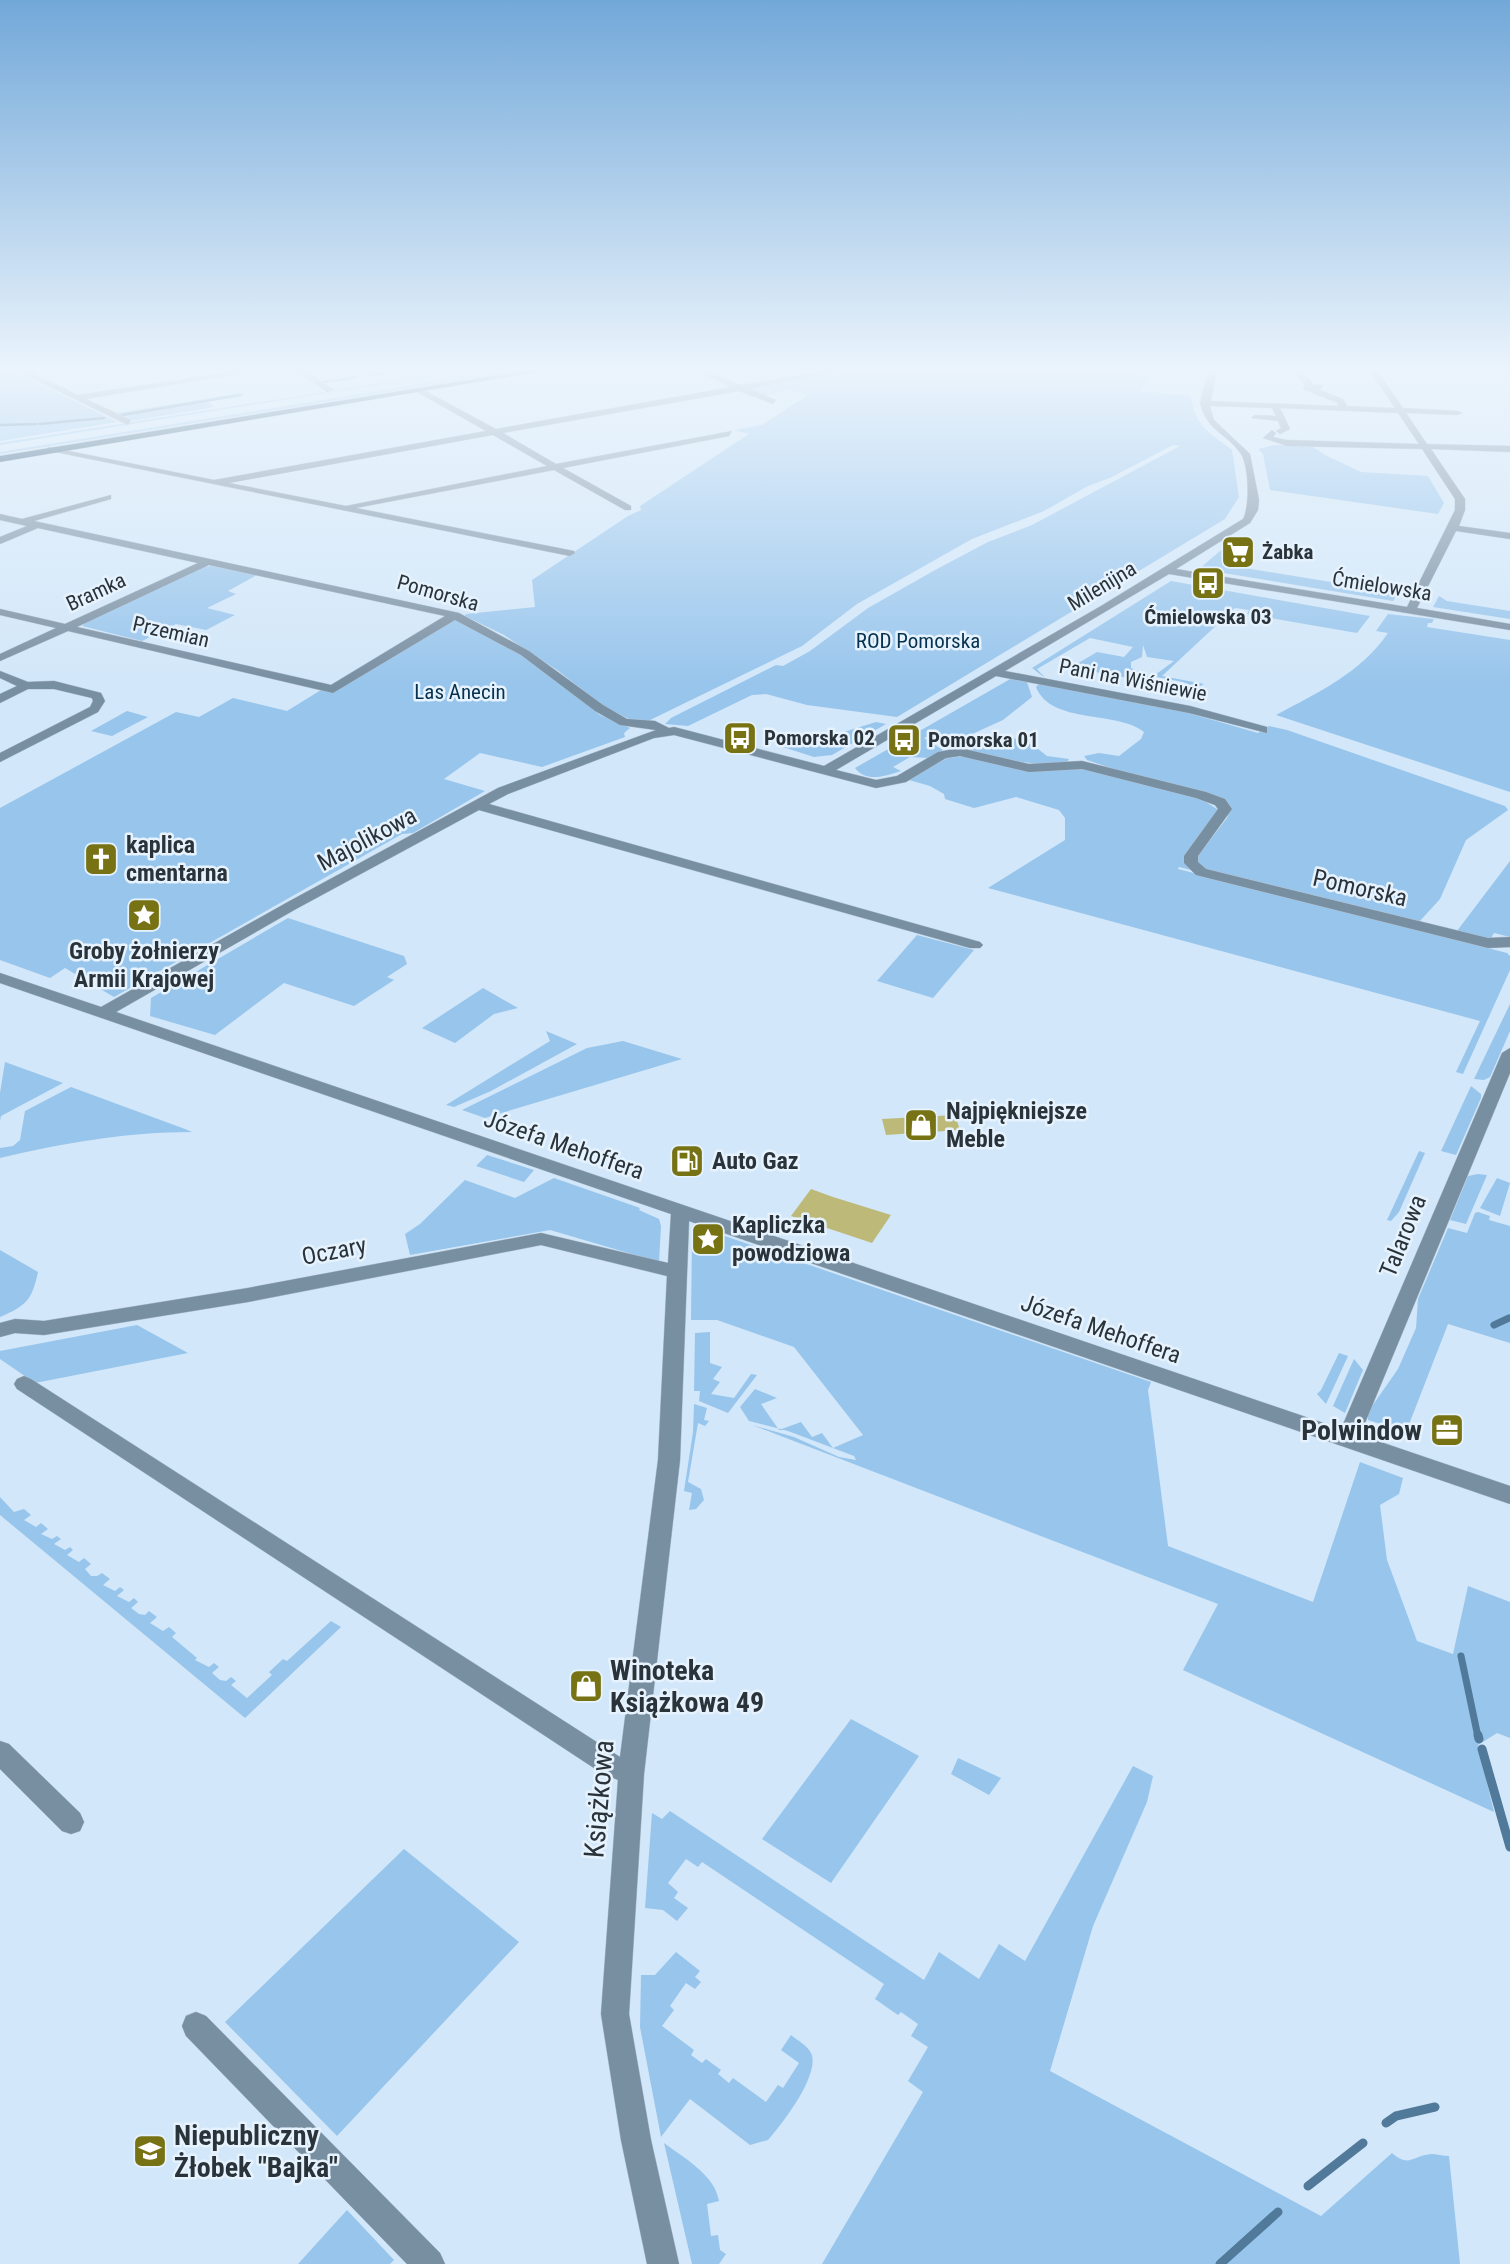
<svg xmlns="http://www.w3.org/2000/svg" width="1510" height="2264" viewBox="0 0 1510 2264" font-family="'Roboto Condensed',sans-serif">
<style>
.green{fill:#98c5ec}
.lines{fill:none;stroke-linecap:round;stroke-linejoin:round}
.stream-far3{stroke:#517999;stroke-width:2.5}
.stream-far2{stroke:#517999;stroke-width:5}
.stream-far1{stroke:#517999;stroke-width:7}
.stream{stroke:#517999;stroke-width:9}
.building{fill:#bdba79}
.minor-casing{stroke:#b0c3d3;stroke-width:1}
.major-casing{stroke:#b0c3d3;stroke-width:1}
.minor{fill:#788ea1;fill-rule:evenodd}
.major{fill:#1d4768;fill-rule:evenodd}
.labels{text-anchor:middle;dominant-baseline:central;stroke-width:5;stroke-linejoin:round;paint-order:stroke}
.far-poi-label{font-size:21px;font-weight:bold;fill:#2a3339;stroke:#e6f3fe;text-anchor:start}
.far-street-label{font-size:21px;fill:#2a3339;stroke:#e6f3fe}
.far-park-label{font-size:21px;fill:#07324f;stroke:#e6f3fe}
.street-label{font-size:24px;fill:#2a3339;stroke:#e6f3fe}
.poi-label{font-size:24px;font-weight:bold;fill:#2a3339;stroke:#e6f3fe;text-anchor:start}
.near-poi-label{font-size:28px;font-weight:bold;fill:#2a3339;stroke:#e6f3fe;text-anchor:start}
.near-street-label{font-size:28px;fill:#2a3339;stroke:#e6f3fe}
</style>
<rect width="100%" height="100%" fill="#d2e7f9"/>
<path class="green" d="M 526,367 L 540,368 L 0,454 L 0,452 Z
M 898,367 L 1144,367 L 1138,375 L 1150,377 L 1140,391 L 1191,396 C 1195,427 1209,432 1232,450 L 1239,497 L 1225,519 L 897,717 L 807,705 L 766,694 L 752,695 L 688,726 L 665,724 L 671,718 L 776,665 L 783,666 L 810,651 L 868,608 L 937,569 L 988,542 L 1032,525 L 1180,446 L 1173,445 L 1110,478 L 1088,486 L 1044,511 L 972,539 L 857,604 L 802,646 L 646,722 L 633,721 L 605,707 L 557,670 L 504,635 L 465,616 L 466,614 L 535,607 L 532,580 L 628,516 L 641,510 L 640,506 L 749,434 L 734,430 L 762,425 L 809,394 L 786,390 L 764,396 L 748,389 L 860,368 L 893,371 Z
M 10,369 L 117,422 L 0,441 L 0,371 Z
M 456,371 L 460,372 L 0,445 L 0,443 Z
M 241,393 L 244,396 L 208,402 L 215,407 L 130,421 L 115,413 Z
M 1274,445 L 1310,445 L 1325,455 L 1361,472 L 1428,476 L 1444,503 L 1438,514 L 1270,490 L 1263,454 L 1258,449 Z
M 1220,551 L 1224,551 L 1245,568 L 1398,593 L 1393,601 L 1199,569 Z
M 212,566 L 257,575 L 228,591 L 236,594 L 207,608 L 235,615 L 206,630 L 176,624 L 142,641 L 82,626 L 86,622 L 203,567 Z
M 1171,581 L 1370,616 L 1357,633 L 1247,614 L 1249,610 L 1235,608 L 1162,676 L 1204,684 L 1196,688 L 1183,682 L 1157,677 L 1155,675 L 1174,661 L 1147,657 L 1143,645 L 1142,657 L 1131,662 L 1131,668 L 1152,678 L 1185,685 L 1183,688 L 1079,669 L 1075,665 L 1097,652 L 1124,657 L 1133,647 L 1090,638 L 1037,669 L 1045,678 L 1032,668 Z
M 1439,596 L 1447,601 L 1510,611 L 1510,619 L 1433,607 Z
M 1388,614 L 1434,619 L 1432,623 L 1428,623 L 1427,627 L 1510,640 L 1510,792 L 1276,715 C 1317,693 1361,673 1388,633 L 1376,631 Z
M 457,618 L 511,647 L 600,715 L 630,728 L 624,733 L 625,737 L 542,767 L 480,753 L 444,779 L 485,791 L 413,833 L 402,834 L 114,997 L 65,968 L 50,978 L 0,960 L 0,808 L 176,712 L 199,717 L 233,698 L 287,711 L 321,690 L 333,693 Z
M 1012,678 L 1027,682 L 1032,697 L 1003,720 L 959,740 L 936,733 L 924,738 L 943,750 L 929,758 L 910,757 L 893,767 L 901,771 C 886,776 866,783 855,768 Z
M 1039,684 L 1185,712 L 1258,733 L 1269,726 L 1287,730 L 1505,806 L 1508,810 L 1466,840 L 1440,899 L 1419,922 L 1206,871 L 1194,861 L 1227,818 L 1231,809 L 1087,760 L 1084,756 L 1099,753 L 1119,756 L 1141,739 L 1144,732 C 1117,710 1051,725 1036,687 Z
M 127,711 L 148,717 L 112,736 L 91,731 Z
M 876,722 L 886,724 L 832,755 L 814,757 L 783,747 L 791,747 L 794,737 L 802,733 L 828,737 Z
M 998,733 L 1033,745 L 1047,756 L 1069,759 L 1067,762 C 1032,767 1003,759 969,750 L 973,740 Z
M 966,756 L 1024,769 L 1076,767 L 1198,797 L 1217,809 L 1217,815 L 1188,852 L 1195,871 L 1179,867 L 1178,869 L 1507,953 L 1510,956 L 1510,970 L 1463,1074 L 1456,1072 L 1480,1021 L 988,888 L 1065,840 L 1065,818 L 1059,810 L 1016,797 L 974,808 L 945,799 L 944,794 L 930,786 L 909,780 L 947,758 Z
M 1510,861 L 1510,937 L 1494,933 L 1490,940 L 1457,931 Z
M 288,918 L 404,956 L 407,964 L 387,977 L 394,980 L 354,1006 L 284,983 L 215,1035 L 150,1016 L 151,998 Z
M 917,935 L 974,950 L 933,998 L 877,981 Z
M 483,988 L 518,1008 L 494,1014 L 455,1043 L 422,1028 Z
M 1510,1004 L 1510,1031 L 1490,1077 L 1484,1080 L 1474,1079 Z
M 546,1031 L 577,1044 L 491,1091 L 454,1107 L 446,1105 L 550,1041 Z
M 623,1041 L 682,1059 L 485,1118 L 462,1110 L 587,1048 Z
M 5,1062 L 63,1083 L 1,1116 L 0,1121 L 0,1093 Z
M 1471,1086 L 1481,1094 L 1481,1098 L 1456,1155 L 1441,1151 Z
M 71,1087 L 185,1129 L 192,1132 C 126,1132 64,1143 0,1158 L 0,1148 L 13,1146 L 20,1140 L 25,1111 Z
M 1419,1151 L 1425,1153 L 1399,1212 L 1391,1221 L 1387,1220 Z
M 487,1155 L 534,1170 L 524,1182 L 476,1166 Z
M 1478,1174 L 1487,1175 L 1466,1224 L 1450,1220 L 1468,1176 Z
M 554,1178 L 640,1208 L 639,1210 L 659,1219 L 661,1226 L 659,1262 L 550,1230 L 410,1255 L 405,1234 L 420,1224 L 465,1180 L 515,1198 Z
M 1497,1178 L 1510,1183 L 1500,1216 L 1480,1208 Z
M 1478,1212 L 1490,1216 L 1489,1220 L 1510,1226 L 1510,1343 L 1448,1324 L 1406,1432 L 1368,1420 L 1368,1412 L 1398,1369 L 1416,1328 L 1418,1299 L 1448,1228 L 1467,1233 L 1475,1213 Z
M 713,1232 L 1151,1382 L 1148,1390 L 1168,1546 L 1313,1602 L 1360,1462 L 1403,1478 L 1399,1494 L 1380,1505 L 1387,1560 L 1417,1641 L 1453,1654 L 1468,1586 L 1510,1602 L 1510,1738 L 1497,1733 L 1478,1745 L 1494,1812 L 1183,1670 L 1218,1604 L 752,1425 L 794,1437 L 839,1457 L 856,1460 L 854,1456 L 788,1431 L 749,1421 L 740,1407 L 755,1389 L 777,1398 L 761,1404 L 779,1430 L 801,1422 L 812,1437 L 822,1433 L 833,1448 L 863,1435 L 794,1347 L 717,1320 L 691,1320 L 692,1240 L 710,1242 L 710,1238 L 694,1236 L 694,1233 Z
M 0,1250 L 38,1272 C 32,1300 26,1306 0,1317 Z
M 137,1325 L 188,1353 L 35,1383 L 0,1359 L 0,1351 Z
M 710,1332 L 710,1363 L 722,1367 L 713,1379 L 720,1382 L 711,1394 L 734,1398 L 751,1374 L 757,1375 L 728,1413 L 699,1401 L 700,1391 L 694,1391 L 695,1333 Z
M 1339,1353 L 1348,1356 L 1326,1404 L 1317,1394 L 1321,1390 Z
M 1354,1359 L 1363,1370 L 1345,1413 L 1333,1406 Z
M 694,1404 L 707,1408 L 704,1420 L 709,1421 L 705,1426 L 698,1423 L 688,1482 L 701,1489 L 704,1500 L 696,1509 L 689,1510 L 692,1493 L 684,1491 L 693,1432 Z
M 0,1497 L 14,1512 L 24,1509 L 31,1515 L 24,1520 L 36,1527 L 41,1523 L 48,1529 L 41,1534 L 52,1539 L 57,1536 L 61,1539 L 54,1544 L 65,1550 L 70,1547 L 73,1550 L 67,1555 L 79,1562 L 84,1558 L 91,1564 L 85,1569 L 91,1576 L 97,1576 L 102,1573 L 110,1579 L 103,1585 L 115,1591 L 120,1587 L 124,1590 L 117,1596 L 129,1602 L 134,1598 L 138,1602 L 131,1608 L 139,1614 L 145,1615 L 149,1611 L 157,1617 L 150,1623 L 163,1631 L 169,1627 L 176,1633 L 172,1637 L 197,1658 L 195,1660 L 209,1667 L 214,1663 L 219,1667 L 212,1673 L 220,1680 L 226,1681 L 231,1677 L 236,1681 L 231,1685 L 247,1698 L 272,1675 L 269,1672 L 283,1659 L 287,1661 L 331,1621 L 341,1627 L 245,1718 L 0,1515 Z
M 851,1719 L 919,1756 L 831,1883 L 762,1839 Z
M 958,1758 L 1001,1778 L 989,1795 L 951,1774 Z
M 1133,1766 L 1153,1776 L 1147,1802 L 1093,1926 L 1050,2071 L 1321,2216 L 1392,2153 C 1409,2168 1412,2156 1431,2154 C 1436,2154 1443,2156 1449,2156 L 1460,2264 L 822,2264 L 923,2092 L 908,2081 L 928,2047 L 911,2036 L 918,2024 L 901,2012 L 898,2015 L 875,1999 L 884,1984 L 702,1862 L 698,1867 L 686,1859 L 668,1883 L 678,1892 L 674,1898 L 688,1908 L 677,1921 L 663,1910 L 645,1908 L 652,1813 L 662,1819 L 670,1811 L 924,1980 L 939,1952 L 979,1979 L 999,1944 L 1025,1961 Z
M 404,1849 L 519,1942 L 337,2136 L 225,2022 Z
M 676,1952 L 700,1971 L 695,1977 L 701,1982 L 695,1989 L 686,1983 L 670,2006 L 674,2010 L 662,2026 L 694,2050 L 691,2055 L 702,2063 L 706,2059 L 721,2070 L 718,2074 L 729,2083 L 733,2078 L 766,2102 L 778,2085 L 783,2088 L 799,2063 L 781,2050 L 791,2035 C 797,2040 808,2046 811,2053 C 821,2074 782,2124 768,2140 L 750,2145 L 690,2099 L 661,2137 L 640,2027 L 641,1975 L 655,1975 Z
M 664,2143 C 684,2158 715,2175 719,2201 L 707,2204 L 711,2236 L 718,2235 L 720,2250 L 726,2254 L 719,2264 L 692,2264 Z
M 347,2210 L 394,2260 L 390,2264 L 298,2264 Z"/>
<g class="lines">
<path class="stream-far3" d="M 405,369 L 419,367
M 368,375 L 388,372
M 324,382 L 357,377
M 122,415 L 240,395
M 39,424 L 104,418
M 0,425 L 36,424"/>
<path class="stream-far2" d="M 1505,1320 L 1510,1318"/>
<path class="stream-far1" d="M 1494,1325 L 1509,1318
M 1461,1656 L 1478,1737"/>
<path class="stream" d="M 1478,1735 L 1479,1739
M 1482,1749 L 1510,1847
M 1386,2123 L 1396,2116 L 1435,2107
M 1308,2186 L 1363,2143
M 1220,2264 L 1278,2212"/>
</g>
<path class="building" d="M 955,1115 L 960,1130 L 886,1135 L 882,1119 Z
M 811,1189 L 833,1197 L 891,1215 L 872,1243 L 791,1216 Z"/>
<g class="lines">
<g class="minor-casing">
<path id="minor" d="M 9,367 L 19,367 L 78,395 L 263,367 L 280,367 L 86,399 L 131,420 L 128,425 Z
M 291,367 L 300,367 L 334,390 L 327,392 Z
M 686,367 L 696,367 L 741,385 L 840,368 L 844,370 L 749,389 L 776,400 L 773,404 L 739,391 L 503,433 L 556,464 L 732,431 L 729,436 L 563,468 L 631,506 L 631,510 L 625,510 L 554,470 L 356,508 L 574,551 L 575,553 L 570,556 L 45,450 L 49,447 L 214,480 L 486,431 L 417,392 L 420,388 L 496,429 L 731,387 ZM 493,435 L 547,466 L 346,506 L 229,483 Z
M 1209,367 L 1217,367 L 1211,401 L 1338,406 L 1337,403 L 1303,389 L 1305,385 L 1299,378 L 1296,367 L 1304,367 L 1307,377 L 1314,385 L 1323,385 L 1320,390 L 1343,399 L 1347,406 L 1395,408 L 1367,367 L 1375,367 L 1403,408 L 1458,411 L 1462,413 L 1458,415 L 1406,413 L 1427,444 L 1510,446 L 1510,452 L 1431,449 L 1465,499 L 1465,510 L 1459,526 L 1510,533 L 1510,539 L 1456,531 L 1417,608 L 1510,624 L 1510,630 L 1169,574 L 1005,671 L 1190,706 L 1267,727 L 1267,733 L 1189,713 L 996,676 L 836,770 L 876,780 L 897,776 L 938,752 L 960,748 L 1029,764 L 1082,761 L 1206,792 L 1225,799 L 1232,809 L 1198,856 L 1198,862 L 1206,869 L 1488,938 L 1510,937 L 1510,947 L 1488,948 L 1196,875 L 1184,863 L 1184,856 L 1218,809 L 1215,805 L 1196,798 L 1082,769 L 1029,772 L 960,756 L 946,758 L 906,782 L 876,788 L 674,735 L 654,738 L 508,794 L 489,804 L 980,942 L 983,945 L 980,948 L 970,948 L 479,810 L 296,909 L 116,1012 L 1341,1429 L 1502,1053 L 1510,1048 L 1510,1073 L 1360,1435 L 1510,1486 L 1510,1504 L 689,1221 L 680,1460 L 644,1774 L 629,2014 L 651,2140 L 679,2264 L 647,2264 L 621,2140 L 601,2014 L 618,1780 L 600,1772 L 17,1389 L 14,1384 L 17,1379 L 24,1376 L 31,1379 L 620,1757 L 658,1460 L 667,1276 L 541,1245 L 248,1302 L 44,1335 L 15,1333 L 0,1337 L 0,1323 L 15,1319 L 44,1321 L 248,1288 L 541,1233 L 668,1263 L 671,1214 L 0,983 L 0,973 L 101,1007 L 286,903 L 498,788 L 656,730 L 620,725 L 595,711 L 521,655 L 455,620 L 333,693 L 68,631 L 0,661 L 0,654 L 56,628 L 0,615 L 0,609 L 65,624 L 198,563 L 38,528 L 0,544 L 0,537 L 27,526 L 0,520 L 0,514 L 22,519 L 111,495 L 111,499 L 34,521 L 459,613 L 529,651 L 603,705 L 627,719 L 655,721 L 669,728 L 674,727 L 824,766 L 1101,606 L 1243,519 C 1250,506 1249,467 1241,454 C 1226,432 1208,433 1200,403 ZM 1210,406 L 1272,408 L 1276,416 L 1255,415 L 1251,418 L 1278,421 L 1281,428 L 1276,431 L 1280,434 L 1290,429 L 1280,408 L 1398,413 L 1419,444 L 1287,440 L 1273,437 L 1276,433 L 1272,430 L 1263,438 L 1287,446 L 1422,449 L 1455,499 L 1455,510 L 1407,607 L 1176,569 L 1250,523 L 1258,510 L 1259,500 L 1250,454 L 1214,420 ZM 209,565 L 445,616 L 331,685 L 77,627 Z
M 0,671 L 28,682 L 54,681 L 101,693 L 105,701 L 98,712 L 0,762 L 0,753 L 90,707 L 93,701 L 92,698 L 54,689 L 28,689 L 0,703 L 0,694 L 17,686 L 0,678 Z
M 0,1741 L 9,1744 L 80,1813 L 84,1822 L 80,1831 L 71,1834 L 62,1831 L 0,1769 Z
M 196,2012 L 206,2016 L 440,2253 L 445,2264 L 407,2264 L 186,2036 L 182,2026 L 186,2016 Z"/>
</g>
<g class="major-casing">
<path id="major" d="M 549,367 L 566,367 L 0,462 L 0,456 Z"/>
</g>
<use href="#minor" class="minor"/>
<use href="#major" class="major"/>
</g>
<linearGradient id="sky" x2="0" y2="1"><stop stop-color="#72a8d9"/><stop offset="0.54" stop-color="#ebf4fc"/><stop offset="1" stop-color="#ebf4fc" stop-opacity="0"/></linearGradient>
<rect width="1510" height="684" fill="url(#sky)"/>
<defs>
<g id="supermarket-square" transform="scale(1.75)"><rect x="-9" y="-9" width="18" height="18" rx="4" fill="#777214" stroke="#e6f3fe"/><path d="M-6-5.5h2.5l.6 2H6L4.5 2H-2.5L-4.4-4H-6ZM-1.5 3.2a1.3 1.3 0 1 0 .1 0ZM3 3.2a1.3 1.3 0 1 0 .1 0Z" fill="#fff"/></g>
<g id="bus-square" transform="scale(1.75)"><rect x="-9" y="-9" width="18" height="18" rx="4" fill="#777214" stroke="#e6f3fe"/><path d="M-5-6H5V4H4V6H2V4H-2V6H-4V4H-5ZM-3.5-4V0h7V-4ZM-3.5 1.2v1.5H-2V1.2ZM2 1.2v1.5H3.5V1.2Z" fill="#fff"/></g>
<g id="church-square" transform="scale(1.75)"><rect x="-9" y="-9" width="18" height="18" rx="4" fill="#777214" stroke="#e6f3fe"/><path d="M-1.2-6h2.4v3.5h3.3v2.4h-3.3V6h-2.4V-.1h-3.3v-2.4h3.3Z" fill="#fff"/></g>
<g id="sight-square" transform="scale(1.75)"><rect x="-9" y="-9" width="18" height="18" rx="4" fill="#777214" stroke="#e6f3fe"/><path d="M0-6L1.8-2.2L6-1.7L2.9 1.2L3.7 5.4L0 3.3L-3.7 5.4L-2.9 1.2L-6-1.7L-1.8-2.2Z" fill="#fff"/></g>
<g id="shop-square" transform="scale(1.75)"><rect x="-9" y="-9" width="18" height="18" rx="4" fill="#777214" stroke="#e6f3fe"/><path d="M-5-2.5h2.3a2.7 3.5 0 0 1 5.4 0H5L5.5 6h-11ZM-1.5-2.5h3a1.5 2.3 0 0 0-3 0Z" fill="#fff"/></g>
<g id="fuel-square" transform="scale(1.75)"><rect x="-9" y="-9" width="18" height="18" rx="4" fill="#777214" stroke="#e6f3fe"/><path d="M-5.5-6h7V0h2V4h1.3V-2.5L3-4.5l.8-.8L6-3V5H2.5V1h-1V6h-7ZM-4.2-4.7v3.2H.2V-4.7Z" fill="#fff"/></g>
<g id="office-square" transform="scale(1.75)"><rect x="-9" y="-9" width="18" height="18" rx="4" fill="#777214" stroke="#e6f3fe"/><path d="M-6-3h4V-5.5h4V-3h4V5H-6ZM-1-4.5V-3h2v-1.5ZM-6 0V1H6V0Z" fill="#fff"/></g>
<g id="school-square" transform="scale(1.75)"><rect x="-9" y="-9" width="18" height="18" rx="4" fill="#777214" stroke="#e6f3fe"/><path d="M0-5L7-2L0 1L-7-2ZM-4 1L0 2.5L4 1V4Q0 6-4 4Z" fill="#fff"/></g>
</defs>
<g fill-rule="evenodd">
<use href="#supermarket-square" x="1238" y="552"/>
<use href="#bus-square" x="1208" y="583"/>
<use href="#bus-square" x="740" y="738"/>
<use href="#bus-square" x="904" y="740"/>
<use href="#church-square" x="101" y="859"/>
<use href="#sight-square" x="144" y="915"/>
<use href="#shop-square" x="921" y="1125"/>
<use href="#fuel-square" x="687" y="1161"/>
<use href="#sight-square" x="708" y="1239"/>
<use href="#office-square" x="1447" y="1430"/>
<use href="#shop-square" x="586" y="1686"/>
<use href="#school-square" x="150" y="2151"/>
</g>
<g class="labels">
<g class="far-poi-label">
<text x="1262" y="552">Żabka</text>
<text x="1208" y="617" text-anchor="middle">Ćmielowska 03</text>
<text x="764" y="738">Pomorska 02</text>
<text x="928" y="740">Pomorska 01</text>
</g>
<g class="far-street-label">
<text transform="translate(1102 586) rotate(-31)">Milenijna</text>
<text transform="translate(1382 586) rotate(9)">Ćmielowska</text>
<text transform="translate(96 592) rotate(-25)">Bramka</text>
<text transform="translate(438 593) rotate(16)">Pomorska</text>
<text transform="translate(171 632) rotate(13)">Przemian</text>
<text transform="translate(1133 680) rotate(11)">Pani na Wiśniewie</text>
</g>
<g class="far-park-label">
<text x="918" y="641">ROD Pomorska</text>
<text x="460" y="692">Las Anecin</text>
</g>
<g class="street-label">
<text transform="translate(367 839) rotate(-28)">Majolikowa</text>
<text transform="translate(1360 888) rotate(13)">Pomorska</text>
<text transform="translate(564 1145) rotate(19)">Józefa Mehoffera</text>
<text transform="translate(1403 1236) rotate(-68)">Talarowa</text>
<text transform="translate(334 1251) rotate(-11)">Oczary</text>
<text transform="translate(1101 1329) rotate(19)">Józefa Mehoffera</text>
</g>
<g class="poi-label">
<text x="126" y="845">kaplica<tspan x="126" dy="28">cmentarna</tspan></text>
<text x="144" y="951" text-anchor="middle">Groby żołnierzy<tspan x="144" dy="28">Armii Krajowej</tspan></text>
<text x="946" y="1111">Najpiękniejsze<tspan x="946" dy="28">Meble</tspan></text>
<text x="712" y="1161">Auto Gaz</text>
<text x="732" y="1225">Kapliczka<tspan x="732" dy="28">powodziowa</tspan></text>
</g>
<g class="near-poi-label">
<text x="1422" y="1430" text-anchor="end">Polwindow</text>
<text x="610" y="1670">Winoteka<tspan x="610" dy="32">Książkowa 49</tspan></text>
<text x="174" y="2135">Niepubliczny<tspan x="174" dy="32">Żłobek "Bajka"</tspan></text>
</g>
<g class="near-street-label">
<text transform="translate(599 1799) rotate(-85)">Książkowa</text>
</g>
</g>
</svg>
